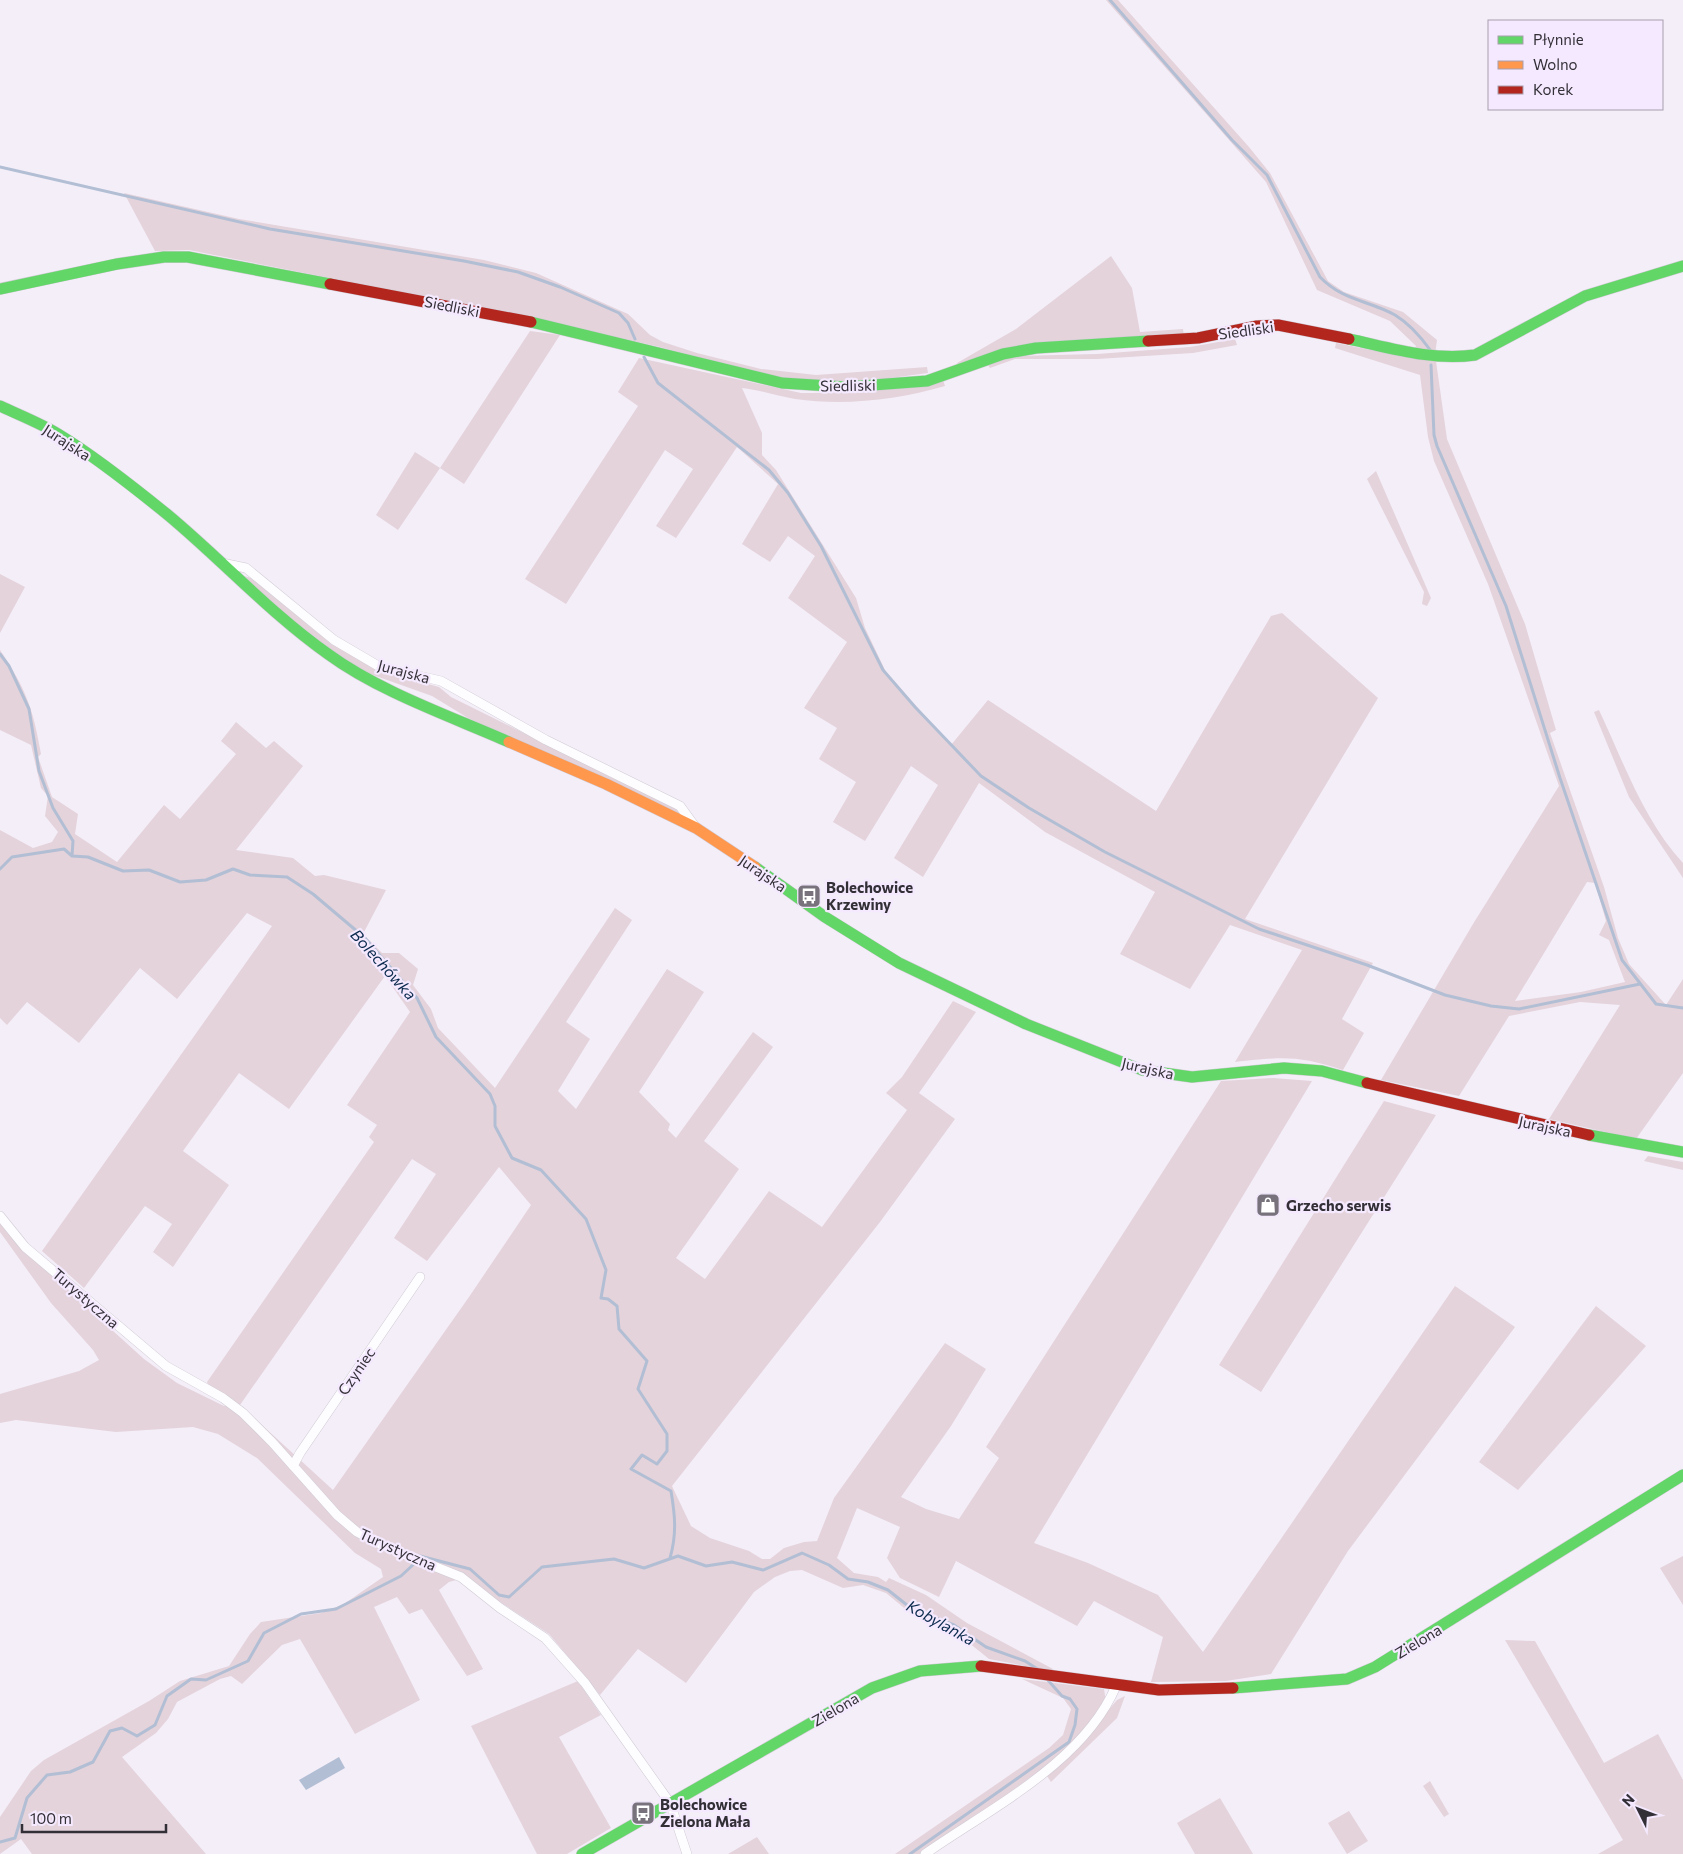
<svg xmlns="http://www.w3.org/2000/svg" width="1683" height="1854" viewBox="0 0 1683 1854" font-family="Commissioner,sans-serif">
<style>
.green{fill:#e4d3db;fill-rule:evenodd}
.water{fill:#b2bed4}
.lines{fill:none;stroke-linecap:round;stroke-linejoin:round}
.stream{stroke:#b2bed4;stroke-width:3}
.street-casing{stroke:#d0cbd4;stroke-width:10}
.fast-casing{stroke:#d0cbd4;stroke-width:12}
.slow-casing{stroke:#d0cbd4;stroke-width:12}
.jam-casing{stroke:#d0cbd4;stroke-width:12}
.street{stroke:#fdfcfe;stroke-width:9}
.fast{stroke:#63d668;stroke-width:11}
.slow{stroke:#ff974d;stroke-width:11}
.jam{stroke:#b3261e;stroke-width:11}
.labels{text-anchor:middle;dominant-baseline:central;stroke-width:4.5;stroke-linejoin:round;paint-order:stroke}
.street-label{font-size:15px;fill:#332f37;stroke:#f4e9fe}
.poi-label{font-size:15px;font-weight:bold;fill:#332f37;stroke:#f4e9fe;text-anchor:start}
.water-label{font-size:16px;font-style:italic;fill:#0a294c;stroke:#f4e9fe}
</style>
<rect width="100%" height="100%" fill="#f4eef9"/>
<path class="green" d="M 1106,0 L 1118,0 L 1249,147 L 1270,173 L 1328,281 L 1344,292 L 1403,312 L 1437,340 L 1435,354 L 1447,439 L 1525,624 L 1556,730 L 1550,733 L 1604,887 L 1618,938 L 1629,964 L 1666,1005 L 1683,979 L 1683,1073 L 1636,1139 L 1549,1119 L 1620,1005 L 1580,1002 L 1509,1016 L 1459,1096 L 1381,1080 L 1473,924 L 1559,786 L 1488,584 L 1434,461 L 1428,437 L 1420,375 L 1335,348 L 1336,343 L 1411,358 L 1416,346 L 1390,321 L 1317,290 L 1266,182 ZM 1587,882 L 1595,883 L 1606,921 L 1599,935 L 1609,940 L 1625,982 L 1581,992 L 1515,1001 Z
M 124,193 L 239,219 L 484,260 L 536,273 L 628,314 L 650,335 L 663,342 L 697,353 L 761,369 L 816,375 L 927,367 L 928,373 L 861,382 L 784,380 L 660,347 L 522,316 L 189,250 L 155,251 Z
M 1111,256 L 1132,288 L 1140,332 L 1183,329 L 1184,336 L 1027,344 L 958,367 L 957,363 L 1016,329 Z
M 530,331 L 560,335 L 464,484 L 440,468 L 398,530 L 376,515 L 415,452 L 440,468 Z
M 1235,339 L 1237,345 L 1193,353 L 1097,359 L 1015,359 L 990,368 L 988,365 L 1014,356 L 1097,354 L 1190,347 Z
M 639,358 L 801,393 C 848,394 896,388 943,380 L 945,386 C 897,400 845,406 795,399 C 777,396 760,390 742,388 L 762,433 L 762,455 L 776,470 L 856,598 L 865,628 L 886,672 L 951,745 L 988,700 L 1156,811 L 1271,616 L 1282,613 L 1378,698 L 1245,919 L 1373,963 L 1342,1019 L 1364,1033 L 1343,1070 C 1297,1055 1282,1057 1235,1062 L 1302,950 L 1230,925 L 1190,989 L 1120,954 L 1155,892 L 1045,832 L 979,783 L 923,877 L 894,858 L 938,785 L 911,766 L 865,841 L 833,822 L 856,782 L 819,759 L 837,728 L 804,708 L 847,642 L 788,598 L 815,556 L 788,536 L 770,562 L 742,544 L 778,484 L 737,447 L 676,538 L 656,526 L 693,469 L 665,450 L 566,604 L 525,579 L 638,406 L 618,392 Z
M 1376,471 L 1431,598 L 1427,606 L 1422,604 L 1424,592 L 1367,479 Z
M 0,574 L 25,587 L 0,633 Z
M 244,576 L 251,578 L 318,633 L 380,671 L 439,687 L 451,697 L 679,810 L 681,817 L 468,718 L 432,696 L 359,670 L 297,629 Z
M 0,650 C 26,689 33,708 41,754 L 38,757 L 52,797 L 78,814 L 75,834 L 117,862 L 164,805 L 180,819 L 236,754 L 221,741 L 236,722 L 266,748 L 274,741 L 303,766 L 236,850 L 293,858 L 315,876 L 324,875 L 386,890 L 363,934 L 382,953 L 399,953 L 418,969 L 413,985 L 431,1009 L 438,1028 L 495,1088 L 615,908 L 632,920 L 566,1022 L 590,1039 L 558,1091 L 576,1109 L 667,969 L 704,992 L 639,1092 L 670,1124 L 668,1130 L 676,1138 L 753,1032 L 773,1047 L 704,1141 L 739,1169 L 676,1258 L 705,1279 L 769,1191 L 822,1227 L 907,1110 L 886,1093 L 902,1077 L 953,1001 L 976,1012 L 919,1093 L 955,1119 L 880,1222 L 672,1486 L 691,1526 L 710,1538 L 749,1551 L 762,1559 L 770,1559 L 784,1548 L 804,1542 L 817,1541 L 834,1498 L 945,1343 L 986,1369 L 951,1426 L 901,1497 L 926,1509 L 959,1519 L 999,1458 L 986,1447 L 1221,1081 L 1273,1078 L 1312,1081 L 1034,1543 L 1088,1563 L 1158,1595 L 1203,1652 L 1455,1286 L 1515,1327 L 1348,1551 L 1271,1674 L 1226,1681 L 1151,1682 L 1163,1637 L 1094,1601 L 1077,1626 L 956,1561 L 939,1597 L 900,1578 L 887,1558 L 900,1527 L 857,1508 L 837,1558 L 854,1573 L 878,1577 L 886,1582 L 889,1578 L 926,1595 L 967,1623 L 1053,1669 L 1051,1671 L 989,1659 L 963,1638 L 909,1612 L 886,1593 L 863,1585 L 843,1588 L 802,1570 L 790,1571 L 775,1577 L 754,1592 L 686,1683 L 638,1649 L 600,1695 L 549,1634 L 483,1591 L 461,1572 L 456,1580 L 449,1582 L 439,1590 L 483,1669 L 467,1676 L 422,1609 L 409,1614 L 397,1597 L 374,1607 L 420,1700 L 355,1734 L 300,1639 L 282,1645 L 242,1684 L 231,1676 L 220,1679 L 177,1702 L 168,1719 L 156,1733 L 122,1757 L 206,1854 L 32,1854 L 21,1839 L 0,1854 L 0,1817 L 31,1771 L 44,1760 L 149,1701 L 180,1681 L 229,1666 L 250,1634 L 261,1622 L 321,1613 L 344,1604 L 383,1577 L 381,1569 L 355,1553 L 257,1458 L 218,1434 L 193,1427 L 116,1432 L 16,1420 L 0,1423 L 0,1394 L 79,1371 L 99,1360 L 93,1350 L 51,1303 L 0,1232 L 0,1220 L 27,1253 L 144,1359 L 177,1383 L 224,1406 L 239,1406 L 209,1388 L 207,1382 L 374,1142 L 369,1137 L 377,1125 L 347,1105 L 410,1012 L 385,976 L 289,1109 L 239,1073 L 183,1151 L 229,1185 L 173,1267 L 153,1252 L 172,1224 L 145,1206 L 84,1288 L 42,1251 L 272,926 L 247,913 L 177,999 L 140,968 L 79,1043 L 27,1002 L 7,1025 L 0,1018 L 0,830 L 33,848 L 52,842 L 58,832 L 45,816 L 48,796 L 41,788 L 31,745 L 0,730 ZM 412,1159 L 436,1174 L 394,1238 L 427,1261 L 499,1167 L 531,1205 L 469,1297 L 333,1490 L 240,1405 Z
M 1599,710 C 1623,761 1644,821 1683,863 L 1683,878 L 1629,797 L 1594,712 Z
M 1384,1101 L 1436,1115 L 1261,1392 L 1219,1365 Z
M 1648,1156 L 1683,1162 L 1683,1170 L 1644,1161 Z
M 1596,1306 L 1646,1346 L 1518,1490 L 1479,1462 Z
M 1683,1556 L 1683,1605 L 1660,1568 Z
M 1505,1640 L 1535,1641 L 1604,1763 L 1658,1734 L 1683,1780 L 1683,1854 L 1598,1854 L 1623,1840 Z
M 1022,1679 L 1104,1689 L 1106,1702 L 1069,1749 L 993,1805 L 920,1854 L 895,1854 L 1049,1748 L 1063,1735 L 1071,1709 L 1063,1698 Z
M 578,1681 L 601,1715 L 559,1737 L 611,1828 L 567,1854 L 537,1854 L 471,1726 Z
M 1125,1696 L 1117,1718 L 1051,1782 L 1047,1776 L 1071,1754 L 1117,1700 Z
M 1430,1781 L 1449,1814 L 1444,1817 L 1423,1786 Z
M 1220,1798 L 1253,1854 L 1195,1854 L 1177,1823 Z
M 1349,1811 L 1368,1841 L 1347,1854 L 1328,1823 Z
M 757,1837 L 769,1854 L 728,1854 Z"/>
<path class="water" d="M 339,1757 L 345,1768 L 306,1790 L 299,1780 Z"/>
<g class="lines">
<path class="stream" d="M 1110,0 L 1232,140 L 1267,175 L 1320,277 C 1343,301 1368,300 1395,315 C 1410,324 1421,337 1431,351
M 0,167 L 270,229 L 464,261 L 518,272 L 560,287 L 619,313 L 628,323 L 635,339
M 644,357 L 658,383 L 769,470 L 788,493 L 821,546 L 883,670 L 915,707 L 981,776 L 1029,808 L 1105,852 L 1259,929 L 1367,965 L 1445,995 L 1491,1006 L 1519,1009 L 1640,984
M 1431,365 L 1434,435 L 1437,446 L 1506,606 L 1560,778 L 1622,960 L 1656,1004 L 1683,1008
M 0,654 L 9,666 L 29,709 L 39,771 L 53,808 L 73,841 L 72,856
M 0,869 L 12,857 L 64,849 L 72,856 L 88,857 L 123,871 L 149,870 L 180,882 L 206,880 L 233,869 L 250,875 L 287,877 L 313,894 L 365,938 L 417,998 L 436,1037 L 490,1094 L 495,1106 L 495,1126 L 512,1158 L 541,1170 L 586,1219 L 606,1270 L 601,1298 L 608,1299 L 617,1306 L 619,1329 L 647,1361 L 638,1389 L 667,1434 L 667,1451 L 657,1464 L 642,1455 L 631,1469 L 671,1491 C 675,1515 677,1534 670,1558
M 420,1556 L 470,1569 L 499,1595 L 509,1597 L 542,1567 L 614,1559 L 644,1568 L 678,1556 L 706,1566 L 732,1562 L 763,1570 L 802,1553 L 829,1565 L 848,1579 L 868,1582 L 888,1590 L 912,1609 L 954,1625 L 986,1647 L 1025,1661 L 1039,1670
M 0,1842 L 15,1838 L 27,1798 L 47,1775 L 70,1772 L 93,1762 L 110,1731 L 122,1728 L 137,1736 L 155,1725 L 167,1696 L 191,1679 L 206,1680 L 248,1661 L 264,1633 L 301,1614 L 336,1609 L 401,1576 L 415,1563
M 910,1854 L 1069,1742 L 1075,1725 L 1077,1709 L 1070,1699 L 1062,1696 L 1046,1678"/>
<g class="street-casing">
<path id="street" d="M 222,563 L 246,568 L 334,640 L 380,667 L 441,681 L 546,740 L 680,806 L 696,828
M 0,1216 L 25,1247 L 166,1366 L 223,1398 L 243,1413 L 272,1442 L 337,1515 L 357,1532 L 386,1547 L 461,1577 L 500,1608 L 545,1638 L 585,1683 L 670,1803 L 687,1854
M 293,1466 L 300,1453 L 420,1277
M 925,1854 C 991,1808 1084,1762 1116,1686"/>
</g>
<g class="fast-casing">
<path id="fast" d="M 0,289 L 117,264 L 164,257 L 188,257 L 330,284
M 531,322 L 782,383 L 846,387 L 927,381 L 1003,354 L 1036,348 L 1148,341
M 1349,339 C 1391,348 1432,361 1475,355 L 1585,296 L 1683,266
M 0,406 C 19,415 40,423 58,434 C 93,455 136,489 168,515 C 222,560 270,613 328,654 C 380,692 450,716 509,742
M 755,867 L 825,917 L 899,963 L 1026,1024 L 1142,1070 L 1192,1077 L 1284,1068 L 1322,1071 L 1367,1083
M 1589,1135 L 1683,1152
M 1233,1688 L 1347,1679 L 1375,1667 L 1683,1475
M 582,1854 L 872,1688 L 920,1671 L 981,1666"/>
</g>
<g class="slow-casing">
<path id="slow" d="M 509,742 L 606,784 L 696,828 L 755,867"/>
</g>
<g class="jam-casing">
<path id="jam" d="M 330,284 L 531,322
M 1148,341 L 1198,338 L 1257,326 L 1278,325 L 1349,339
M 1367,1083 L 1589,1135
M 981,1666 L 1159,1690 L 1233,1688"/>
</g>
<use href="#street" class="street"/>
<use href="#fast" class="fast"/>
<use href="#slow" class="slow"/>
<use href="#jam" class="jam"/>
</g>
<defs>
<g id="bus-square" transform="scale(1.25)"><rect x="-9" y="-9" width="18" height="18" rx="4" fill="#77727b" stroke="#f4e9fe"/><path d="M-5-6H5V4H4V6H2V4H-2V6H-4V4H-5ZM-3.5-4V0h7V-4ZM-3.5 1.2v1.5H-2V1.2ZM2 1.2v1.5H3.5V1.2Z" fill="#fff"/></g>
<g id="shop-square" transform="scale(1.25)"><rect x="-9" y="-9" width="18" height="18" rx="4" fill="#77727b" stroke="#f4e9fe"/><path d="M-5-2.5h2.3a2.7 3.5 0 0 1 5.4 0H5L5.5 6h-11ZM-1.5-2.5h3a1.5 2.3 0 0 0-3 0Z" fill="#fff"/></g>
</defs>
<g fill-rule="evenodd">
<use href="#bus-square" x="809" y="896"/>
<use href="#shop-square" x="1268" y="1205"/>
<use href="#bus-square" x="643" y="1813"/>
</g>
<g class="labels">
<g class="street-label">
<text transform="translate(452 306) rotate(11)">Siedliski</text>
<text transform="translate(1246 330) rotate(-8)">Siedliski</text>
<text transform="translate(848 385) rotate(-1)">Siedliski</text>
<text transform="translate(67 442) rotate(33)">Jurajska</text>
<text transform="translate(404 671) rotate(15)">Jurajska</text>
<text transform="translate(763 873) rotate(34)">Jurajska</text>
<text transform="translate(1148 1068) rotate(13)">Jurajska</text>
<text transform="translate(1545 1126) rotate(12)">Jurajska</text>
<text transform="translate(86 1298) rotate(41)">Turystyczna</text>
<text transform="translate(356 1371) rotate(-56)">Czyniec</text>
<text transform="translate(398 1549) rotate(24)">Turystyczna</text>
<text transform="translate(1418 1641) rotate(-31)">Zielona</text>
<text transform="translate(835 1709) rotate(-30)">Zielona</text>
</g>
<g class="poi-label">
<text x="826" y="887">Bolechowice<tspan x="826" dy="17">Krzewiny</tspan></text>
<text x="1286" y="1205">Grzecho serwis</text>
<text x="660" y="1804">Bolechowice<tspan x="660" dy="17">Zielona Mała</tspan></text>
</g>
<g class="water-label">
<text transform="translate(384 964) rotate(48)">Bolechówka</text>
<text transform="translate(941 1622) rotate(29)">Kobylanka</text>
</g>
</g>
<rect x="1488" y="20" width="175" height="90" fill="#f4e9fe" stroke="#a79fae"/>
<rect x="1498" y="36" width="25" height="8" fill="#63d668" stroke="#a79fae"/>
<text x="1533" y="45" font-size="15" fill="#332f37">Płynnie</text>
<rect x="1498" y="61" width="25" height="8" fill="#ff974d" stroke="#a79fae"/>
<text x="1533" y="70" font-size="15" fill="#332f37">Wolno</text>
<rect x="1498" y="86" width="25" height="8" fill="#b3261e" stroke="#a79fae"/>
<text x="1533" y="95" font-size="15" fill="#332f37">Korek</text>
<g transform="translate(1638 1809) rotate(312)" stroke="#f4e9fe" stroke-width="4" paint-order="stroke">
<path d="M0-4L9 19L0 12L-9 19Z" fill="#332f37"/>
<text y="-8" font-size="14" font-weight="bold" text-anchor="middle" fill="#332f37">N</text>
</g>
<path d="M22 1824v8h144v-8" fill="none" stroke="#332f37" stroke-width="2.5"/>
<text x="30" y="1824" font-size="15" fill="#332f37" stroke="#f4e9fe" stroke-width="4" paint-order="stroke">100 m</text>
</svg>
